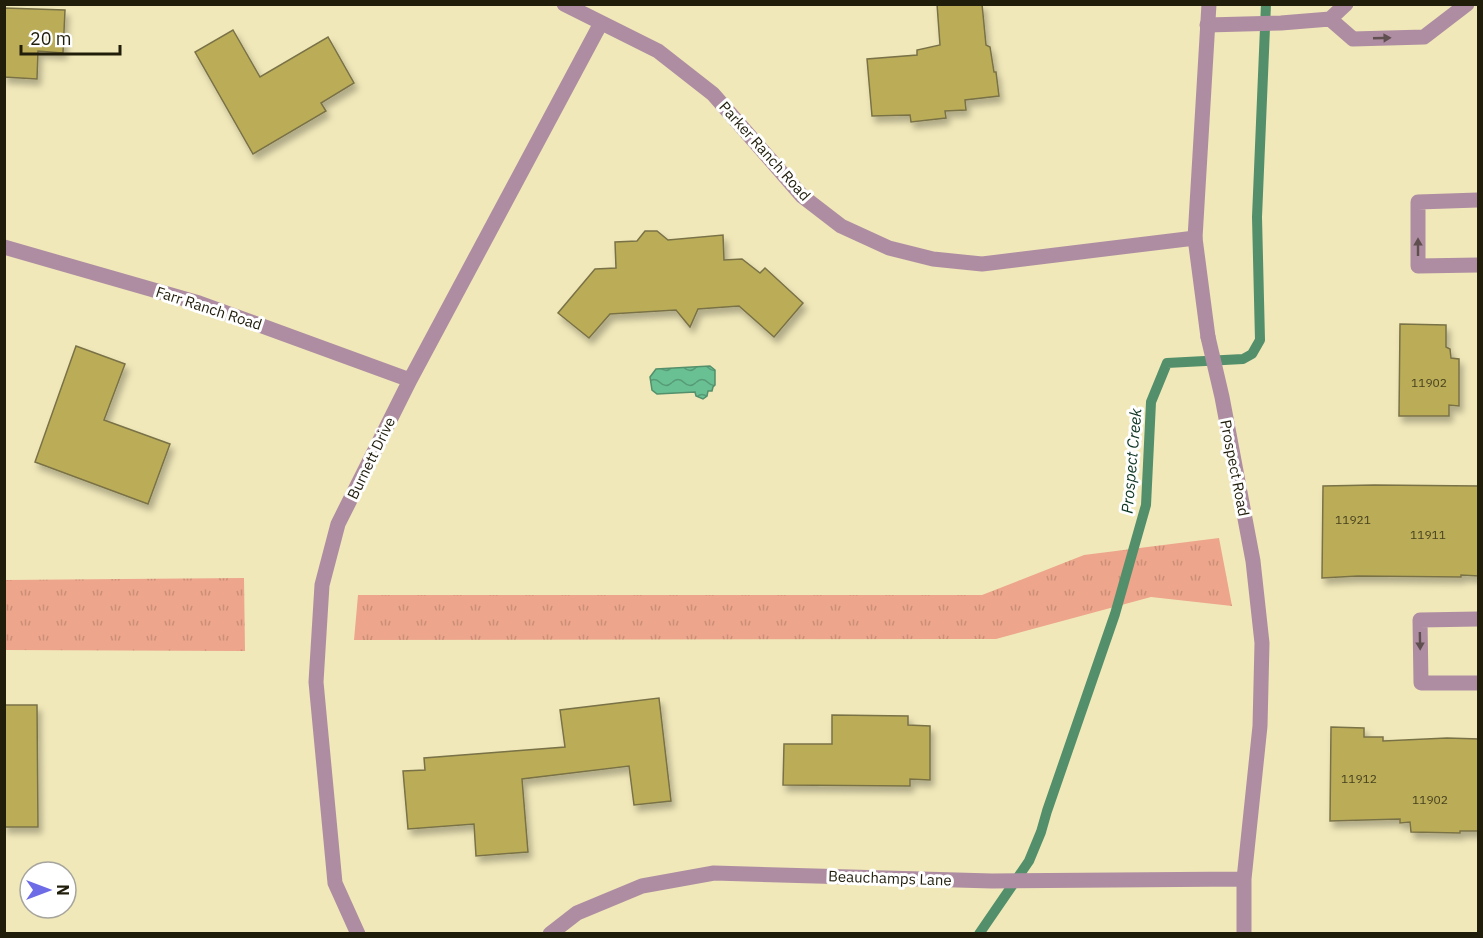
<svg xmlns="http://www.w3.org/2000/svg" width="1483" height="938" viewBox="0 0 1483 938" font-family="'IBM Plex Sans',sans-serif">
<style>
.grass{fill:url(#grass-tufts)}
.water{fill:url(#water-waves);stroke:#538f6a;stroke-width:1.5}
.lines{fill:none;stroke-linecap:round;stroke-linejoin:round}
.stream{stroke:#538f6a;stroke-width:10}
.building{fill:#bbad58;stroke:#7a7247;stroke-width:1.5;filter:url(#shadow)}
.minor{stroke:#ae8da2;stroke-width:15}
.tertiary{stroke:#ae8da2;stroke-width:15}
.oneway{fill:#604f4f}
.labels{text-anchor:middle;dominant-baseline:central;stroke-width:6;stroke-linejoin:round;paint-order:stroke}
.number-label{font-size:12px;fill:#47411e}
.street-label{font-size:15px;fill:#201d0b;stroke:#fff}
.water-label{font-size:16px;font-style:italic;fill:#0d3422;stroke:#fff}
</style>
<defs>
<pattern id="grass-tufts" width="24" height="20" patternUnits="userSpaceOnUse" patternTransform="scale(1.5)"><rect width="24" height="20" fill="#eda58c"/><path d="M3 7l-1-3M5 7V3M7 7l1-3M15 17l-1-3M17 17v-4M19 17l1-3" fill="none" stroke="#cb8e77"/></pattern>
<pattern id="water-waves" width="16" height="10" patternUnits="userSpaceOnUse" patternTransform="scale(1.5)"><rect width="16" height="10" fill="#69c093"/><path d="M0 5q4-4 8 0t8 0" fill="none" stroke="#569b76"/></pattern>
<filter id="shadow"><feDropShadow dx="3.5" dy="6" stdDeviation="3" flood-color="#0004"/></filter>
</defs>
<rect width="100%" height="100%" fill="#f0e8b9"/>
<path class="grass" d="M 1219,538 L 1232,606 L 1151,597 L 996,639 L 354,640 L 358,595 L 982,595 L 1084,555 Z
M 244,578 L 245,651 L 5,650 L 5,580 Z"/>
<path class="water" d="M 710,366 L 715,370 L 715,385 L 713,387 L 712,391 L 708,391 L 707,396 L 703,399 L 696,396 L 695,392 L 657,394 L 652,390 L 650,377 L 656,369 Z"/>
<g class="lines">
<path class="stream" d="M 979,934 L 1029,861 L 1041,832 L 1047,811 L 1115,614 L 1146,505 L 1151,402 L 1167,363 L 1243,359 L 1252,354 L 1260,340 L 1257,217 L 1266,4"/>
</g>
<path class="building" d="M 937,4 L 982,4 L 986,45 L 990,47 L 994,72 L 996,72 L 999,96 L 965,100 L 966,110 L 945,111 L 946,118 L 911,122 L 910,115 L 872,116 L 867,59 L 917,55 L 917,50 L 940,45 Z
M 4,8 L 65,10 L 63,53 L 38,51 L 37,79 L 4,77 Z
M 233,30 L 260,77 L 328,37 L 354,83 L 321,103 L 326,111 L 253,154 L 195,52 Z
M 645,231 L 657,231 L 668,240 L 723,235 L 724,260 L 742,259 L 760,273 L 765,268 L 803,303 L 774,337 L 739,306 L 698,309 L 690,327 L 676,310 L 610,314 L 589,338 L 558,313 L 595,269 L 616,268 L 615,242 L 637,241 Z
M 1400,324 L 1446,325 L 1446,347 L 1450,349 L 1451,358 L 1459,359 L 1459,406 L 1449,405 L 1449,416 L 1399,416 Z
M 76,346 L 125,364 L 104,420 L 170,444 L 148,504 L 35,462 Z
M 1374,485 L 1479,486 L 1479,576 L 1461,575 L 1461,577 L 1358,576 L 1322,578 L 1323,486 Z
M 659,698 L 671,801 L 634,805 L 629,766 L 522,779 L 528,852 L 476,856 L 474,824 L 408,829 L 403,771 L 425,770 L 424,758 L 565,747 L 560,710 Z
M 4,705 L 37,705 L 38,827 L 4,827 Z
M 832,715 L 908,716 L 908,725 L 930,726 L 930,780 L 910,779 L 910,786 L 783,785 L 784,744 L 832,744 Z
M 1331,727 L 1364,728 L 1364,737 L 1383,737 L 1383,741 L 1447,738 L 1479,739 L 1479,831 L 1460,831 L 1460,833 L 1411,832 L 1410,822 L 1400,823 L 1400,819 L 1330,821 Z"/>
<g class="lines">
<path class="minor" d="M 564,4 L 658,51 L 713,94 L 802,196 L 841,226 L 889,248 L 933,259 L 982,264 L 1195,238
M 1330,19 L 1353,39 L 1424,37 L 1467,4
M 1207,25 L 1281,23 L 1330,19 L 1346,4
M 1478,200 L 1418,202 L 1418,266 L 1478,265
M 4,247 L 199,303 L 410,380
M 1208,337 L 1222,397 L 1253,561 L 1262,643 L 1260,726 L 1244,879 L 1244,934
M 1478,619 L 1420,620 L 1421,683 L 1478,683
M 358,934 L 335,883 L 316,682 L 322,585 L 338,524 L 410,380 L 601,23
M 550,934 L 577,913 L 642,886 L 714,873 L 992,881 L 1244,879"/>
<path class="tertiary" d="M 1208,337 L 1195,238 L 1209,4"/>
</g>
<defs><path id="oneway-solid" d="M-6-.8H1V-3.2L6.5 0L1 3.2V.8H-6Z" transform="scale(1.5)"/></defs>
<g class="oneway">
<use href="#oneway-solid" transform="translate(1382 38) rotate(-2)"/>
<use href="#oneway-solid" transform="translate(1418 247) rotate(-90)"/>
<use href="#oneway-solid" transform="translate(1420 641) rotate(89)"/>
</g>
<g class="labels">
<g class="number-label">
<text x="1429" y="382">11902</text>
<text x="1353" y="519">11921</text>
<text x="1428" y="534">11911</text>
<text x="1359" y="778">11912</text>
<text x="1430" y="799">11902</text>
</g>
<g class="street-label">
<text transform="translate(765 151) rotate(48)">Parker Ranch Road</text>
<text transform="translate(209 308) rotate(18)">Farr Ranch Road</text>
<text transform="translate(371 458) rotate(-64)">Burnett Drive</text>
<text transform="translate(1235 468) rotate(79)">Prospect Road</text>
<text transform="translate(890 878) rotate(2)">Beauchamps Lane</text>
</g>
<g class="water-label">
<text transform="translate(1131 461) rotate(-85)">Prospect Creek</text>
</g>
</g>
<rect width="1483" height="938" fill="none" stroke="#201d0b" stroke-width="12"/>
<g transform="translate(48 890) rotate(90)"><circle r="28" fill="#ffffff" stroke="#a6a59d" stroke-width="1.5"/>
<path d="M0-4.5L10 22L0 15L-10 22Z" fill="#6d6ce6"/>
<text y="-9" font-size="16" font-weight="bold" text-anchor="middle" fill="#201d0b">N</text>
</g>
<path d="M21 45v9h99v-9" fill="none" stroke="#201d0b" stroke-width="3"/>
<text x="30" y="45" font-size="18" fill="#201d0b" stroke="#ffffff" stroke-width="4.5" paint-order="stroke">20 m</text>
</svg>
